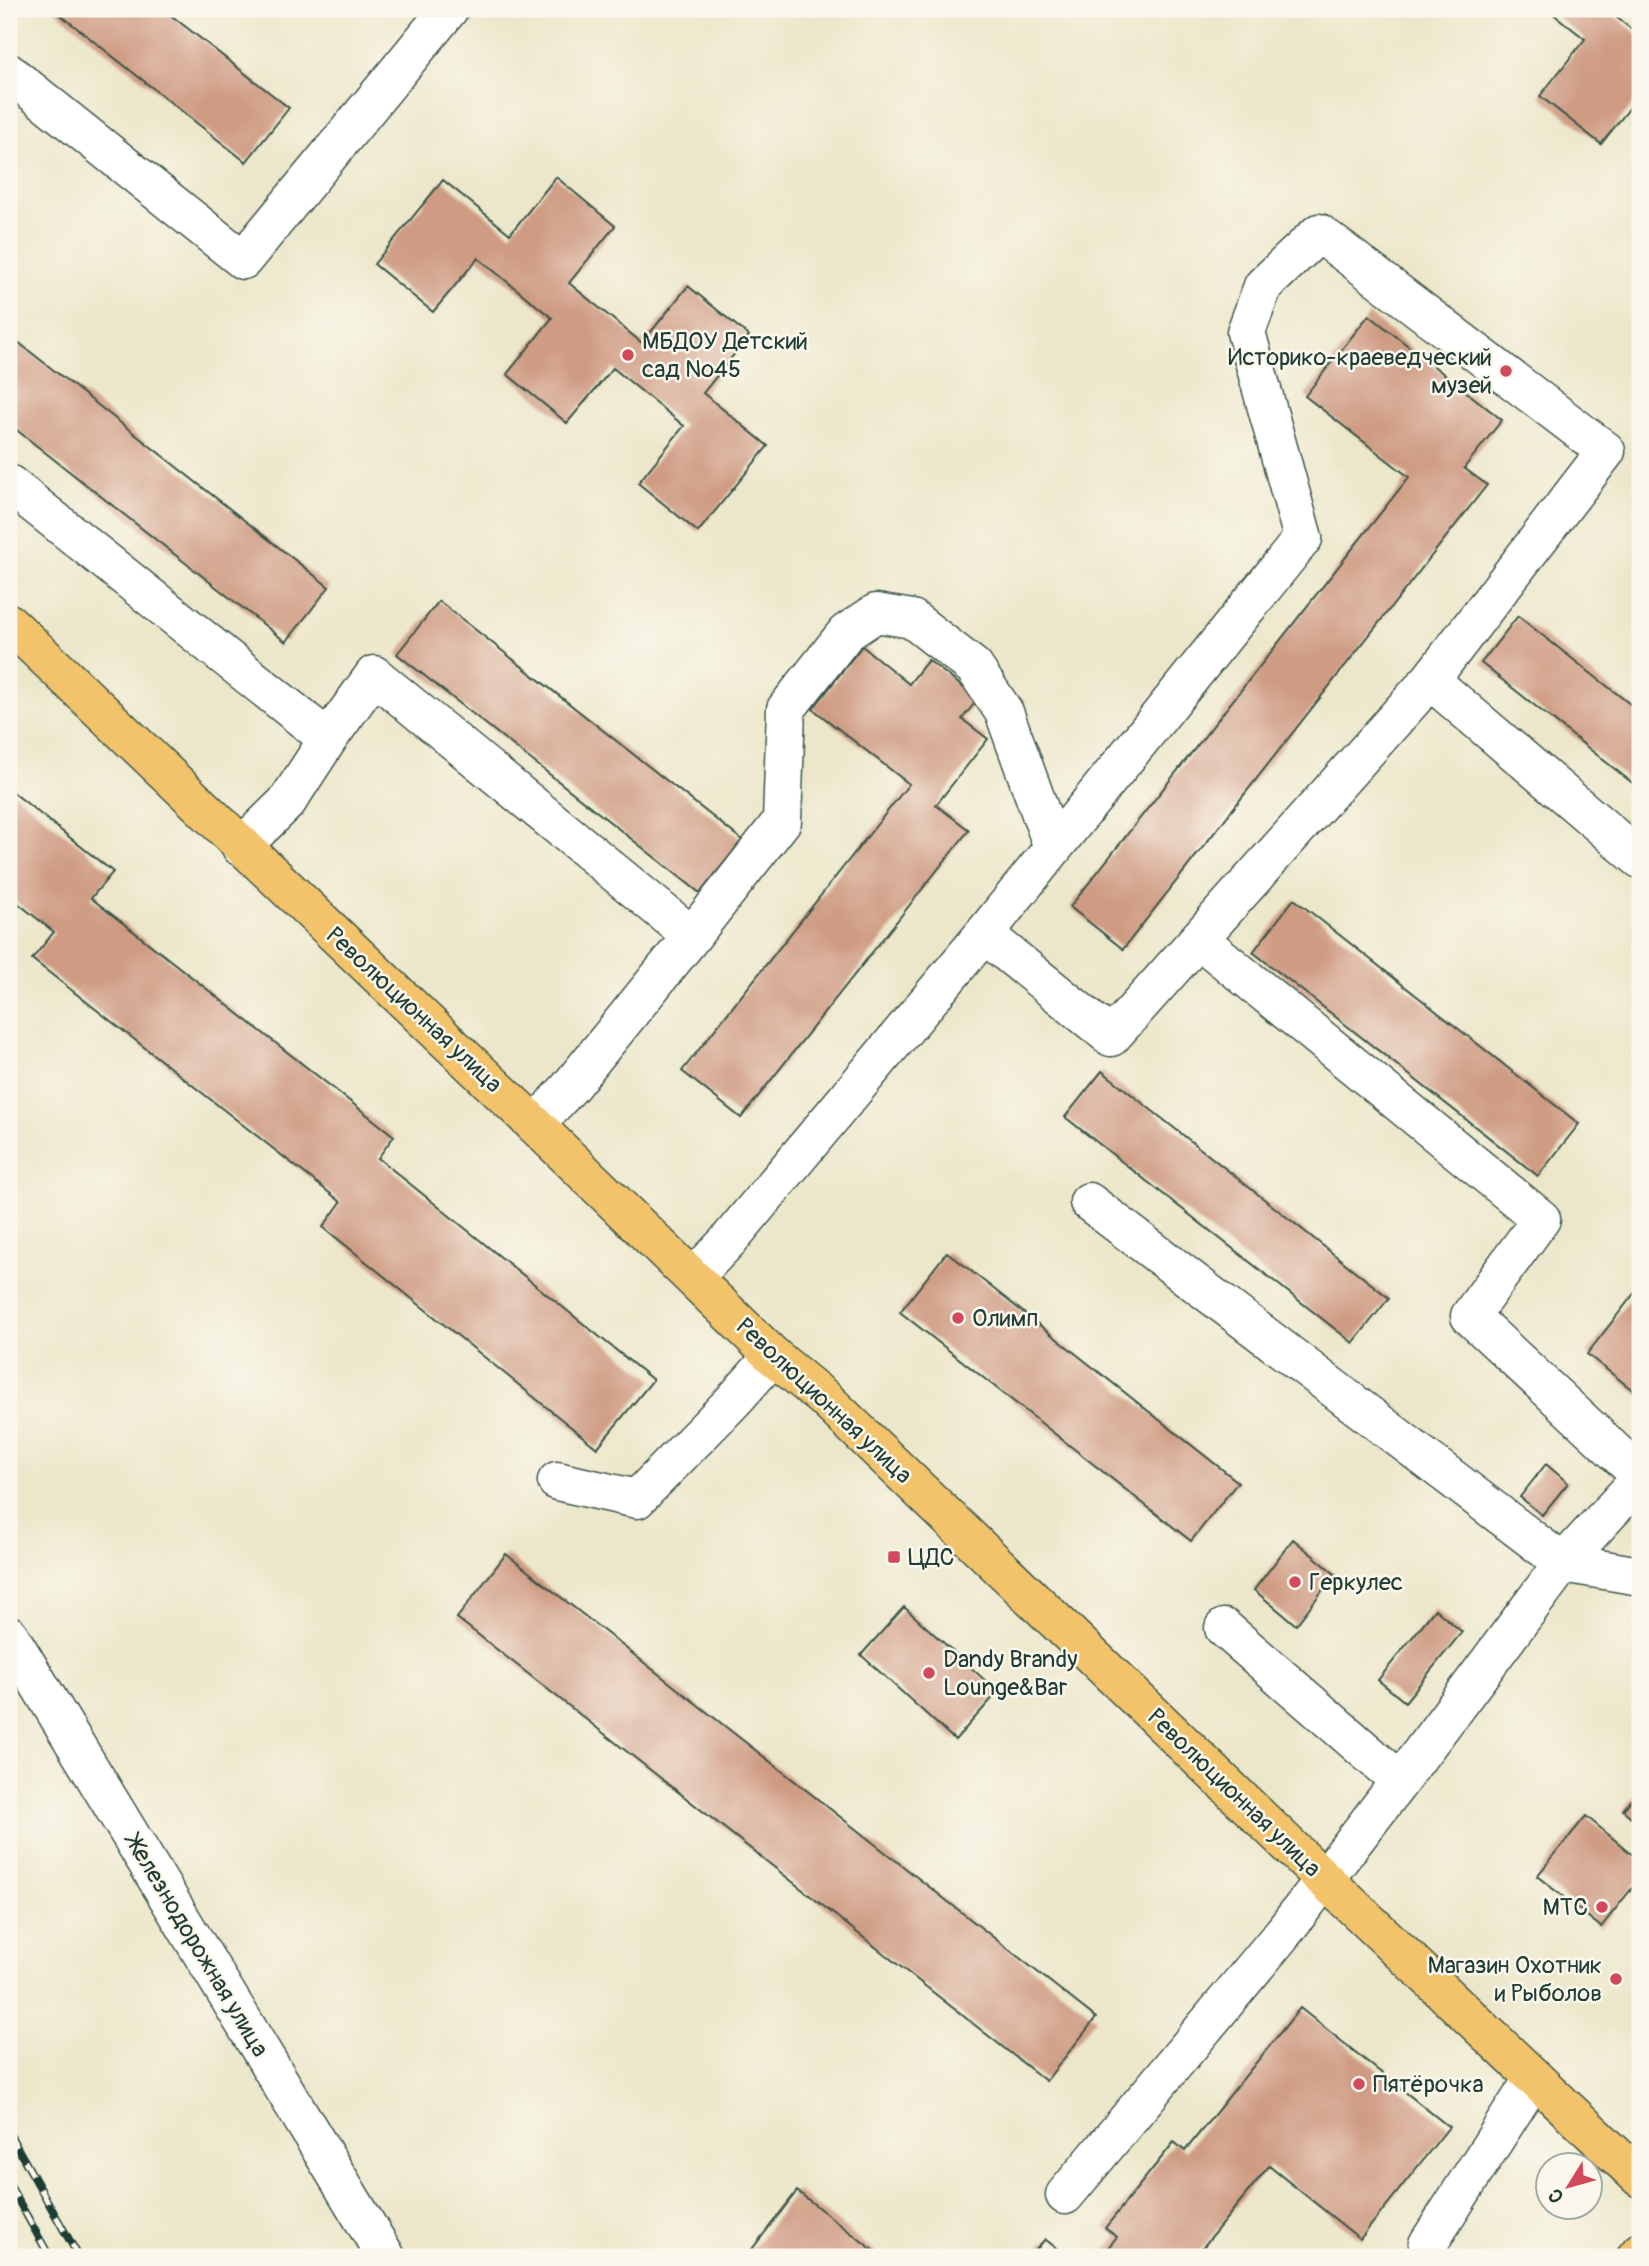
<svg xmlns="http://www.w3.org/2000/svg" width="1649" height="2266" viewBox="0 0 1649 2266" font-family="Pangolin,sans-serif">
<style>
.building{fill:#cf9b83}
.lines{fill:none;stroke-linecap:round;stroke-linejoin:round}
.minor-casing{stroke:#3e564a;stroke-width:41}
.major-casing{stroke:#3e564a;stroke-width:41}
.minor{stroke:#fff;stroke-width:38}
.major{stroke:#f2c36a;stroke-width:38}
.rail-casing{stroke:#1f3d34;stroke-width:8}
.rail{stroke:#fbf7ec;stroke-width:5;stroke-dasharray:16;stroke-linecap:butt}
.poi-dot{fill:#d1495b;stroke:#fbf7ec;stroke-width:2.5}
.labels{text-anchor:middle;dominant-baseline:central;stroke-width:5;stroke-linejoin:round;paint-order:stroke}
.poi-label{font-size:24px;fill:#1f3d34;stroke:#fbf7ec;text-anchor:start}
.street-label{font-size:24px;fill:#1f3d34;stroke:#fbf7ec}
</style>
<rect width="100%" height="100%" fill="#fbf7ec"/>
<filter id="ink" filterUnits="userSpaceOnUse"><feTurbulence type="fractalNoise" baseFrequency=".0143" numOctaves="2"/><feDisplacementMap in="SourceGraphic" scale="14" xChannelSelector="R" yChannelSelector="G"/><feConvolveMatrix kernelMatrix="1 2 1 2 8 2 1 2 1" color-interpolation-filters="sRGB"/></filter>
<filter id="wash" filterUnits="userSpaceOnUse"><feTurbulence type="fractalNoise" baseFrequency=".00686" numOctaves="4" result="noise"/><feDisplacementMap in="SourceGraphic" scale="28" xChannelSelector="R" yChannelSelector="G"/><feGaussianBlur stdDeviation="1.57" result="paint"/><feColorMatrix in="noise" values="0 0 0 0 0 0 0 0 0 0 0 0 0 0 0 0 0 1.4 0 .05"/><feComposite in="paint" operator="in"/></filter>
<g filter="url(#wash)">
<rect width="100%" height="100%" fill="#ece7ca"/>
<g id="blocks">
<path class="building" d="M 53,9 L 163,9 L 289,108 L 246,162 Z
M 1547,9 L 1606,9 L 1640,36 L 1640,95 L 1601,144 L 1540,96 L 1585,39 Z
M 556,177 L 615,226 L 569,283 L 642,343 L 688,286 L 749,336 L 703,393 L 768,446 L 698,532 L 638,483 L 684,426 L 613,368 L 567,423 L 507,374 L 552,318 L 478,258 L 433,312 L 374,264 L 443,180 L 510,234 Z
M 1369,315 L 1502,420 L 1464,468 L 1487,485 L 1123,949 L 1070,907 L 1409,477 L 1305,396 Z
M 9,335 L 329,587 L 286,642 L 9,424 Z
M 439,601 L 742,840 L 700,893 L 397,654 Z
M 1518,616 L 1640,712 L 1640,789 L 1481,663 Z
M 862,646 L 909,684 L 928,660 L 978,699 L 962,719 L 988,739 L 936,805 L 969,830 L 741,1118 L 682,1071 L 909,784 L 813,709 Z
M 9,789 L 113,872 L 91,898 L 394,1136 L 378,1158 L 653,1380 L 597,1448 L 323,1227 L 341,1202 L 32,959 L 54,932 L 9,896 Z
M 1294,899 L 1579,1124 L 1538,1176 L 1253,952 Z
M 1102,1071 L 1389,1298 L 1353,1343 L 1065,1117 Z
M 947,1252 L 1238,1482 L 1191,1541 L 900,1312 Z
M 1640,1286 L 1640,1396 L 1587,1354 Z
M 1546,1464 L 1568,1483 L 1542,1515 L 1520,1497 Z
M 1293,1539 L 1335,1574 L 1296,1625 L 1254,1590 Z
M 506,1554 L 1096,2018 L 1046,2081 L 457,1618 Z
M 904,1607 L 998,1692 L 955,1740 L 861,1655 Z
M 1435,1609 L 1462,1632 L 1405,1702 L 1378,1680 Z
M 1640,1789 L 1640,1825 L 1623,1810 Z
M 1586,1816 L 1640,1861 L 1640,1878 L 1601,1927 L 1537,1876 Z
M 1300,2008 L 1449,2127 L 1360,2239 L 1269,2166 L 1195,2257 L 1100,2257 L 1117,2237 L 1105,2228 L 1174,2142 L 1185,2151 Z
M 797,2191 L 882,2257 L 746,2257 Z
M 1045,2239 L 1067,2257 L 1030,2257 Z"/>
</g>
</g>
<g filter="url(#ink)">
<use href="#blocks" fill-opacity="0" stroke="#3e564a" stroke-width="2"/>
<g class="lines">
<g class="minor-casing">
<path id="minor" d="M 9,73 L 243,260 L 449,9
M 9,484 L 328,739 L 287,802 L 241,847
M 1430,680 L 1640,859
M 328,739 L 374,675 L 692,936
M 1200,940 L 1541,1219 L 1470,1316 L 1640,1475
M 535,1125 L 569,1088 L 692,936 L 782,821 L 786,709 L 846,633 L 876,613 L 912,619 L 974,667 L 1004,712 L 1053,847
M 1089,1202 L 1563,1563 L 1640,1576
M 694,1277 L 728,1241 L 984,934 L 1303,538 L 1246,332 L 1263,286 L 1319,233 L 1606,451 L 1430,680 L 1111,1037 L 984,934
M 557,1481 L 637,1499 L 734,1400 L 773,1356
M 1224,1628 L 1400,1781
M 9,1635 L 386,2257
M 1065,2195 L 1283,1933 L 1400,1781 L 1563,1563 L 1640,1479
M 1428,2244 L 1534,2078"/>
</g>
<g class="major-casing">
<path id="major" d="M 9,623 L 535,1125 L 773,1356 L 824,1398 L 1324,1879 L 1640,2178
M 1636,2257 L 1640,2252"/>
</g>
<use href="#minor" class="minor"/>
<use href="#major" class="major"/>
<g class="rail-casing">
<path id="rail" d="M 9,2133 L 79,2257
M 9,2184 L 50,2257"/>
</g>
<use href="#rail" class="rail"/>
</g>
</g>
<g class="poi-dot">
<circle cx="628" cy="355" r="7"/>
<circle cx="1506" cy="371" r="7"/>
<circle cx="958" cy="1318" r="7"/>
<rect x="887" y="1550" width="14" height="14" rx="3.5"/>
<circle cx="1295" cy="1582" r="7"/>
<circle cx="929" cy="1673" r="7"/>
<circle cx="1602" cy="1907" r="7"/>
<circle cx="1616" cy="1979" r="7"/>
<circle cx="1359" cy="2084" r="7"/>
</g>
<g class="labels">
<g class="poi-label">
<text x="642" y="341">МБДОУ Детский<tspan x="642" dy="28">сад №45</tspan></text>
<text x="1492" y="357" text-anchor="end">Историко-краеведческий<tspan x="1492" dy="28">музей</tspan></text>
<text x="972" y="1318">Олимп</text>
<text x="908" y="1557">ЦДС</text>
<text x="1309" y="1582">Геркулес</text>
<text x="943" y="1659">Dandy Brandy<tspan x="943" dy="28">Lounge&amp;Bar</tspan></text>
<text x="1588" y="1907" text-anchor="end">МТС</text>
<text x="1602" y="1965" text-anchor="end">Магазин Охотник<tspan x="1602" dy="28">и Рыболов</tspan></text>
<text x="1373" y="2084">Пятёрочка</text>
</g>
<g class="street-label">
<text transform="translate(414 1010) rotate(43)">Революционная улица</text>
<text transform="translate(824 1401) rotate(43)">Революционная улица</text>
<text transform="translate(1234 1793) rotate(44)">Революционная улица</text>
<text transform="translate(197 1946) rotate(59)">Железнодорожная улица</text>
</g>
</g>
<rect width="1649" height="2266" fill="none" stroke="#fbf7ec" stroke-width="35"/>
<g transform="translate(1569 2186) rotate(233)"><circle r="33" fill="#fbf7ec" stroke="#a3ada2" stroke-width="2"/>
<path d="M0-5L12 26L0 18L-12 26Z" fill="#d1495b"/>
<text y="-10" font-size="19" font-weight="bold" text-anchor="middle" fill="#1f3d34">С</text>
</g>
</svg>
